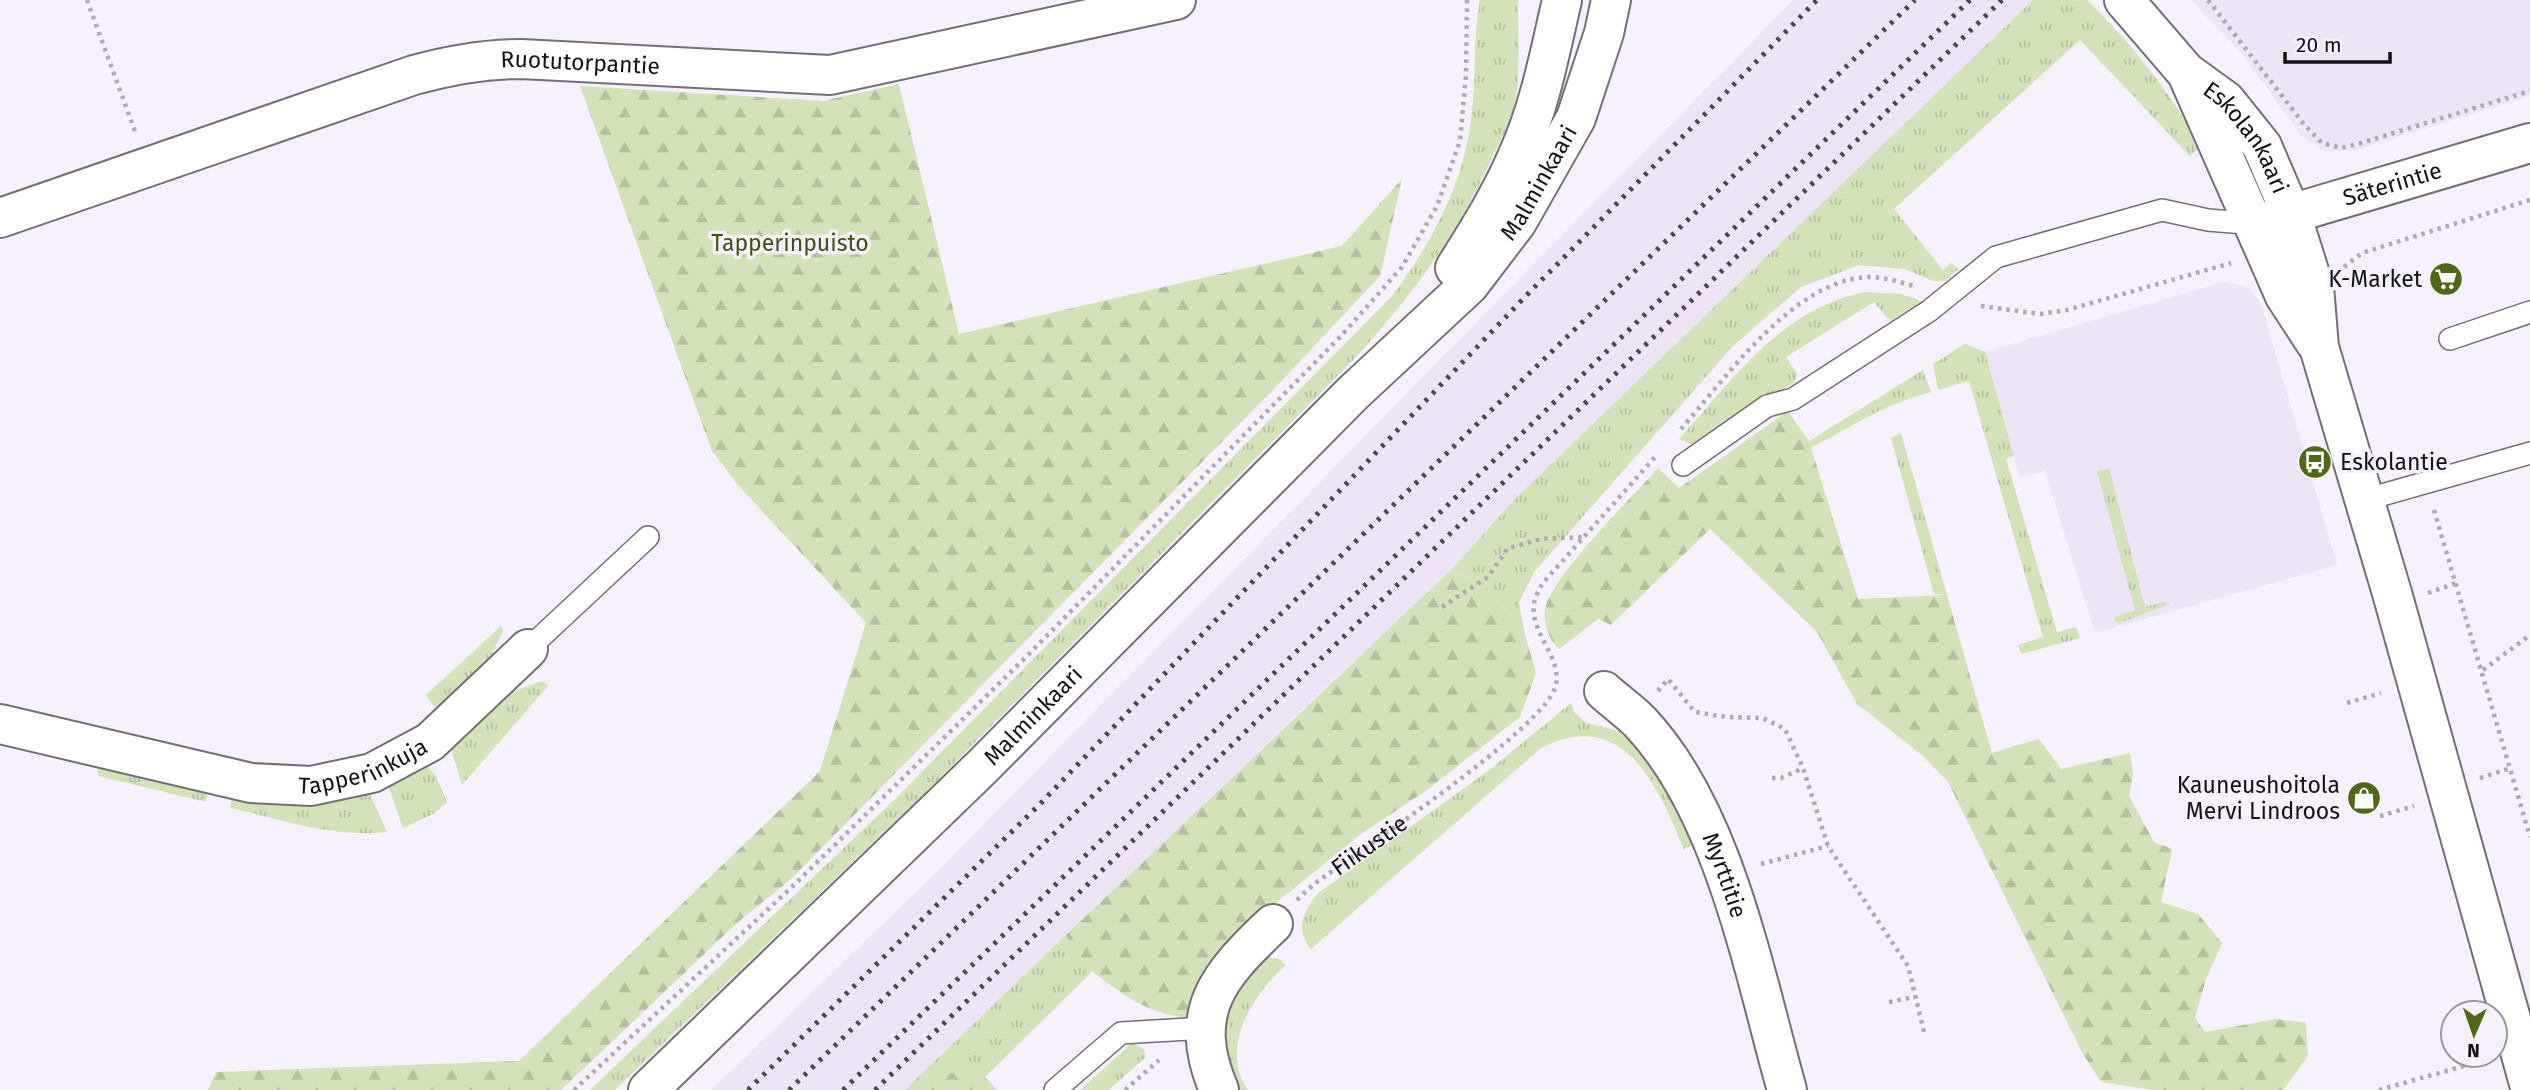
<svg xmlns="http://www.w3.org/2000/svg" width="2530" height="1090" viewBox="0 0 2530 1090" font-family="'Fira Sans',sans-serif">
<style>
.built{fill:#ede4f5}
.grass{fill:url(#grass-tufts)}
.forest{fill:url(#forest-firs)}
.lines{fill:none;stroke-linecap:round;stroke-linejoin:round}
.service-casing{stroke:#736e78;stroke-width:24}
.minor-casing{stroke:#736e78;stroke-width:42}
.tertiary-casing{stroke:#736e78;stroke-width:42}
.secondary-casing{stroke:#736e78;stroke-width:42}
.path{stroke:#adaab2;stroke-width:4.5;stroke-dasharray:3.5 5;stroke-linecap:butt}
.service{stroke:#fff;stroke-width:21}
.minor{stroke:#fff;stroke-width:38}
.tertiary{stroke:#fff;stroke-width:38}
.secondary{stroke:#fff;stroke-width:38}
.rail{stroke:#4a484d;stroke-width:5;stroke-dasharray:3.5 7;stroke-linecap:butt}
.labels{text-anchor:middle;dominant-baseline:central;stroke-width:7;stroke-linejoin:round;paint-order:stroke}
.street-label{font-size:23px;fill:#121114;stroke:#f6f1fc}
.park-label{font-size:23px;fill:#3f5111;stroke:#f6f1fc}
.poi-label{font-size:23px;fill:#121114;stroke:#f6f1fc;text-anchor:end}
</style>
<defs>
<pattern id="grass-tufts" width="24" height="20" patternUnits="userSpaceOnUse" patternTransform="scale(1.75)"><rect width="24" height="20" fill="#d3e2b9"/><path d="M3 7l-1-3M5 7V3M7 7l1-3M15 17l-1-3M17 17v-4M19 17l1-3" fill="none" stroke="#b4c19e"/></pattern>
<pattern id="forest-firs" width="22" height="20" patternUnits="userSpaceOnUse" patternTransform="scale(1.75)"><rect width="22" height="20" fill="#d3e2b9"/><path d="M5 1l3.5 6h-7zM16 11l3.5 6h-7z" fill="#b4c19e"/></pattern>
</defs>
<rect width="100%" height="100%" fill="#f6f1fc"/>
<path class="built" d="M 1793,0 L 2033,0 L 1520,495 L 1501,519 L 1421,602 L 1334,679 L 905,1090 L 711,1090 L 938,871 Z
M 2191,0 L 2530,0 L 2530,96 L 2353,151 L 2324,151 L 2301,135 L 2239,50 Z
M 2223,282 L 2247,286 L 2261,304 L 2337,565 L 2095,633 L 2045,471 L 2020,478 L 1985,352 Z"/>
<path class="grass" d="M 1480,0 L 1518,0 C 1518,29 1520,61 1517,90 C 1514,115 1502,138 1491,160 C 1456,236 1413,294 1357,356 L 937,781 L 615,1090 L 590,1090 L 894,800 L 1392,296 C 1433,241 1465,182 1472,112 C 1476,75 1473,37 1480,0 Z
M 2033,0 L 2087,0 C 2133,44 2168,92 2202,145 L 2190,156 L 2080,40 L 1894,209 L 1943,270 L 1951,263 L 1959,269 L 1945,281 L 1933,281 L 1905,269 L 1859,265 L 1801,287 L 1733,346 L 1535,571 L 1519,602 L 1525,635 L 1491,592 L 1452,569 L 1519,495 Z
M 1866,292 L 1901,294 L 1922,301 L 1890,321 L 1874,302 L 1786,357 L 1797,374 L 1795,382 L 1691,444 L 1679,439 C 1734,379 1781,308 1866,292 Z
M 1965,344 L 1985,352 L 2014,456 L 2006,459 L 2057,632 L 2076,627 L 2080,638 L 2021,654 L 2018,645 L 2043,637 L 1969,381 L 1938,390 L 1933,364 Z
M 1923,370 L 1931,392 C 1882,405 1854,426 1810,448 L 1809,441 Z
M 1901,433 L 1947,595 L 1934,594 L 1891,438 Z
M 2109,468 L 2145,607 L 2163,602 L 2170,604 L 2120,623 L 2114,621 L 2115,617 L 2135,610 L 2097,471 Z
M 501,626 L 503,631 L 485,669 L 439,713 L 426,695 Z
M 542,681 L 548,686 L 462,785 L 449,742 L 505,694 Z
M 1571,703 L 1574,712 L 1586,723 L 1623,732 L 1640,743 L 1696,843 L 1684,849 C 1657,785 1624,706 1541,748 L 1311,949 C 1294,929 1304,911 1317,894 L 1488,771 Z
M 100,764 L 203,788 L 207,795 L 206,802 L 98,776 L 97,768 Z
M 425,764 L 436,776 L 447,802 L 433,814 L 403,828 L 387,782 Z
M 368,790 L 387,832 C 334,838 282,820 230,808 L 232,797 Z
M 1066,935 L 1092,972 L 985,1077 L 940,1071 L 935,1061 Z
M 1265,957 L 1280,959 L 1286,965 C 1254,993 1218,1047 1248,1090 L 1236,1090 L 1222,1043 L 1230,996 Z
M 1132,1043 L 1144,1049 L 1146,1057 L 1109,1090 L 1080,1090 Z"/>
<path class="forest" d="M 899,84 L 959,334 L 1342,246 L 1402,179 L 1380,276 L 1274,389 L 791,879 L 737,923 L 561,1090 L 208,1090 L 216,1072 L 519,1061 L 820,771 L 866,623 L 738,485 L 712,451 L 580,86 L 823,101 Z
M 1788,411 L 1809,441 L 1858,599 L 1947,595 L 1992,753 L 2039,739 L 2061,769 L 2130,753 L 2133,773 L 2129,796 L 2154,842 L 2172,849 L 2161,902 L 2198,914 L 2222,943 L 2206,979 L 2195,1018 L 2205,1032 L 2275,1019 L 2306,1023 L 2308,1056 L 2283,1090 L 2154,1090 L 2101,1082 L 2083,1054 L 1948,782 L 1922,755 L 1857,704 L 1817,632 L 1710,529 L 1611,625 L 1598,619 L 1559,649 C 1549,639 1543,625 1545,610 C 1550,577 1633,497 1658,468 L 1679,488 Z
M 1452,569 L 1491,592 L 1525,635 L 1536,673 L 1520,717 L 1427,790 L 1361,834 L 1240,932 L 1199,979 L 1189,1018 C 1147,1014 1122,994 1092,971 C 1082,964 1073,945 1066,935 Z
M 935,1061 L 941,1071 L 985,1077 L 997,1090 L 905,1090 Z"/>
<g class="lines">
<g class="service-casing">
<path id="service" d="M 2450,339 L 2530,312
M 1683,465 L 1767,406 L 1793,399 L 1929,311 L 1996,257 L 2162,210 L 2208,220 L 2256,224
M 2364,500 L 2530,453
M 528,649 L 648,537
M 1055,1090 L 1121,1033 L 1206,1028"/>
</g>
<g class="minor-casing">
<g id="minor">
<path id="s2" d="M 0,218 L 414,75 C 450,65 483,59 521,59 L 830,75 L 1176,0"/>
<path id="s3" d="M 2260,223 L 2530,143"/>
<path id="s4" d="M 1604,691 C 1615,701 1629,711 1640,722 C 1725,812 1754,974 1787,1090"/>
<path id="s5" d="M 0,724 L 251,783 L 311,786 L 372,773 L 430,742 L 528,649"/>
<path d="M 1219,1090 C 1186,1012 1218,976 1273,924"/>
</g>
</g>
<g class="tertiary-casing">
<g id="tertiary">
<path id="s6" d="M 2124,0 L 2186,72 L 2226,101 L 2262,146 L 2291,214 L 2314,287 L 2319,347 L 2392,593 L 2530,1087"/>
<path d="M 2189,78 L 2285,296 L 2315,342"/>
</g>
</g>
<g class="secondary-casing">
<g id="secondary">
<path d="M 1455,268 C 1478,231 1501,195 1518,155 C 1540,106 1550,52 1562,0"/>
<path id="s7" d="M 648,1090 L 982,767 L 1353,393 L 1469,285 L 1517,222 L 1576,118 L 1604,33 L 1611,0"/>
</g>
</g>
<g class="path">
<path d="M 87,0 L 136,134"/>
<path d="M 2208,0 L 2303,123 L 2322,143 L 2342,148 L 2358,144 L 2530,91"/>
<path d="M 2344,267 L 2362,253 L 2530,200"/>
<path d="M 1981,306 L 2040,314 L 2067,310 L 2231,263"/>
<path d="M 1681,429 C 1726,378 1794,279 1869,277 C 1884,277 1901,282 1916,287"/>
<path d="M 2434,510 L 2530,837"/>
<path d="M 2428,593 L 2456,583"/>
<path d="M 1442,607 L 1488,577 L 1508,548 L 1541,539 L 1583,537"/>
<path d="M 2483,670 L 2530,635"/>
<path d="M 1658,691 L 1668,679 L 1695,712 L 1726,717 L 1763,718 L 1785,729 L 1803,768 L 1828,846 L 1908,966 L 1924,1032"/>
<path d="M 2347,703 L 2381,693"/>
<path d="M 1772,778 L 1781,778 L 1803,768"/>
<path d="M 2480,778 L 2511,768"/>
<path d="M 2380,816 L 2414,806"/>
<path d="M 1761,864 L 1828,846"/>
<path id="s1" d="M 1297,900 L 1314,884 C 1358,852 1547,727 1556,685 C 1562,657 1530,633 1534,604 C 1535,597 1539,590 1542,584 L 1656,456"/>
<path d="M 1889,1002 L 1915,997"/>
<path d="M 574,1090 L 794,885 L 1024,659 L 1342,335 L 1402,267 L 1437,206 L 1460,141 L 1466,75 L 1467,0"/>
<path d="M 1125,1090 L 1159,1060"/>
<path d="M 2379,1090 L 2485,1060"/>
</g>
<use href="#service" class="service"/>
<use href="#minor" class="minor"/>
<use href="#tertiary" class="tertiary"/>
<use href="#secondary" class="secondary"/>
<path class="rail" d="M 748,1090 L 1040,804 L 1522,300 L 1817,0
M 789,1090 L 1915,0
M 843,1090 L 1970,0
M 875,1090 L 2002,0"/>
</g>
<defs>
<g id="supermarket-disc" transform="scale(1.75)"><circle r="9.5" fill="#506716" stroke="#f6f1fc"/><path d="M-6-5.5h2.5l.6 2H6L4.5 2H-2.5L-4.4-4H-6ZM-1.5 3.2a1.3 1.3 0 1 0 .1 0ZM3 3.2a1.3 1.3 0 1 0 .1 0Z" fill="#fff"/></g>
<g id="bus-disc" transform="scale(1.75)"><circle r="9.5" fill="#506716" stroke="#f6f1fc"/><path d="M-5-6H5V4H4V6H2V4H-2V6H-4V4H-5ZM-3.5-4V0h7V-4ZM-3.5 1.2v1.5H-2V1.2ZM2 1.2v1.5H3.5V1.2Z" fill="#fff"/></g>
<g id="shop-disc" transform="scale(1.75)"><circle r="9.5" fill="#506716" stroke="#f6f1fc"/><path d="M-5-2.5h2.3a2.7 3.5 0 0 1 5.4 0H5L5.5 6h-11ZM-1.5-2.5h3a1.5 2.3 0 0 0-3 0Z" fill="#fff"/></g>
</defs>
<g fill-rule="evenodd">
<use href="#supermarket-disc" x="2446" y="279"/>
<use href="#bus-disc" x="2315" y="462"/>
<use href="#shop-disc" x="2364" y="798"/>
</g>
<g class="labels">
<g class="street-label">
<text stroke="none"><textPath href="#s2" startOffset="606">Ruotutorpantie</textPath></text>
<text stroke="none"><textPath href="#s6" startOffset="186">Eskolankaari</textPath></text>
<text stroke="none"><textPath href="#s7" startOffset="1274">Malminkaari</textPath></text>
<text stroke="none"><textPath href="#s3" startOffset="138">Säterintie</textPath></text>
<text stroke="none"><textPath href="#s7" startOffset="537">Malminkaari</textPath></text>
<text stroke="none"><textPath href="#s5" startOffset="373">Tapperinkuja</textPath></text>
<text stroke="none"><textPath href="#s1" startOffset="91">Fiikustie</textPath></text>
<text stroke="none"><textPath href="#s4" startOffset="224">Myrttitie</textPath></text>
</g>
<g class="park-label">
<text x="790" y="243">Tapperinpuisto</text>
</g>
<g class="poi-label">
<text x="2422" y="279">K-Market</text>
<text x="2340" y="462" text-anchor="start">Eskolantie</text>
<text x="2340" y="785">Kauneushoitola<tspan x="2340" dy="26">Mervi Lindroos</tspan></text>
</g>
</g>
<g transform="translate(2474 1034) rotate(182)"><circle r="33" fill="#f6f1fc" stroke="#9b979f" stroke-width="2"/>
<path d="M0-5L12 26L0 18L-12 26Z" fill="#506716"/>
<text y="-10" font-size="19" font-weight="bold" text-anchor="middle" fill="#121114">N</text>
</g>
<path d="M2285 52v10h105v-10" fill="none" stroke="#121114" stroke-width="3.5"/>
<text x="2296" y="52" font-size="21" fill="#121114" stroke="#f6f1fc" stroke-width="5" paint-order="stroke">20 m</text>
</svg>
